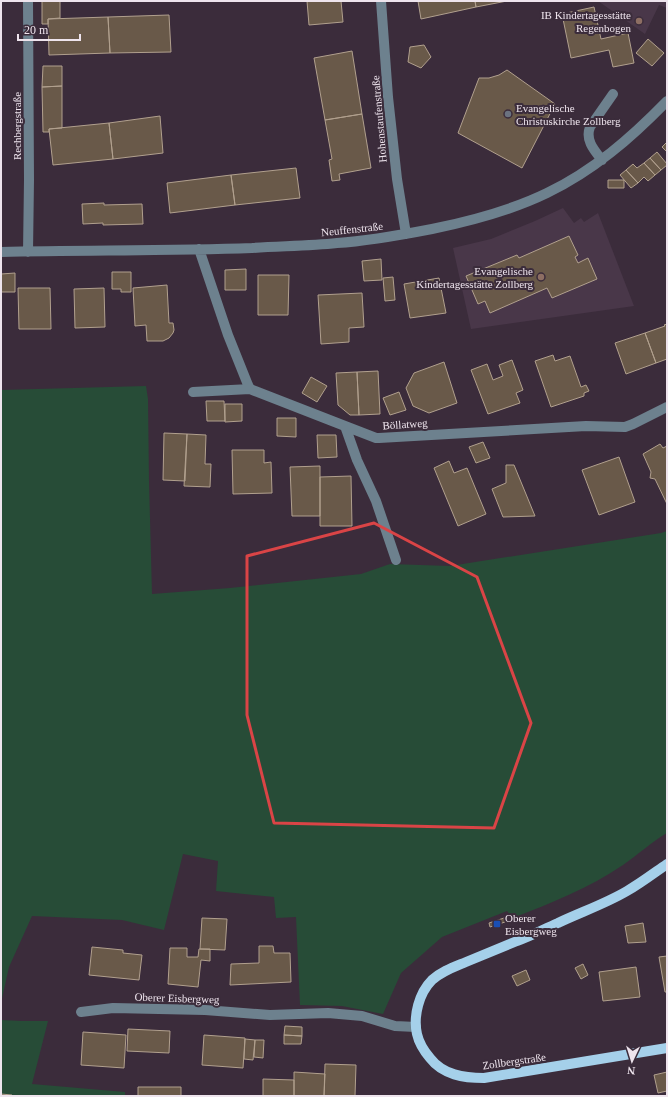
<svg xmlns="http://www.w3.org/2000/svg" width="668" height="1097" viewBox="0 0 668 1097" font-family="Georgia,serif">
<style>
.built{fill:#493749}
.garden{fill:#274c37}
.building{fill:#695949;stroke:#b1a08e}
.lines{fill:none;stroke-linecap:round;stroke-linejoin:round}
.minor{stroke:#6d818e;stroke-width:10}
.major{stroke:#a5d0ea;stroke-width:10}
.marked{fill:none;stroke:#da4446;stroke-width:3;stroke-linejoin:round}
.education-dot{fill:#8d6e63;stroke:#3b2c3b;stroke-width:1.5}
.worship-dot{fill:#6b7280;stroke:#3b2c3b;stroke-width:1.5}
.transit-dot{fill:#1a4fb4;stroke:#3b2c3b;stroke-width:1.5}
.labels{text-anchor:middle;dominant-baseline:central;stroke-width:4;stroke-linejoin:round;paint-order:stroke}
.poi-label{font-size:11px;fill:#eee4ed;stroke:#3b2c3b;text-anchor:end}
.street-label{font-size:11px;fill:#eee4ed;stroke:#3b2c3b}
</style>
<rect width="100%" height="100%" fill="#3b2c3b"/>
<path class="built" d="M 598,1 L 667,1 L 667,8 L 659,5 L 645,34 Z
M 563,208 L 574,223 L 581,218 L 584,222 L 598,213 L 634,306 L 471,329 L 453,248 L 491,239 L 535,221 Z"/>
<path class="garden" d="M 146,386 L 148,399 L 149,481 L 152,594 L 230,588 L 361,574 L 390,564 L 450,566 L 661,533 L 667,531 L 667,833 C 651,842 638,855 623,865 C 589,888 551,903 513,918 L 507,911 L 442,937 L 401,973 L 383,1014 L 342,1006 L 300,1005 L 296,917 L 276,918 L 274,897 L 216,891 L 218,861 L 183,854 L 164,930 L 122,920 L 32,916 L 9,967 L 1,1003 L 1,390 Z
M 1,1020 L 22,1021 L 48,1021 L 32,1084 L 125,1092 L 125,1096 L 1,1096 Z"/>
<path class="building" d="M 42,1 L 60,1 L 60,18 L 48,19 L 48,24 L 42,24 Z
M 307,1 L 341,1 L 343,22 L 309,25 Z
M 418,1 L 475,1 L 476,7 L 421,19 Z
M 475,1 L 507,1 L 476,7 Z
M 594,7 L 601,39 L 628,33 L 634,63 L 613,67 L 609,50 L 571,58 L 562,14 Z
M 169,15 L 171,52 L 110,53 L 108,17 Z
M 108,17 L 110,53 L 49,55 L 48,19 Z
M 648,39 L 664,53 L 652,66 L 636,53 Z
M 424,45 L 431,57 L 421,68 L 408,62 L 410,47 Z
M 352,51 L 362,114 L 325,120 L 314,58 Z
M 43,66 L 62,66 L 62,86 L 42,87 Z
M 507,70 L 555,104 L 522,168 L 458,133 L 479,78 L 489,78 L 499,75 Z
M 62,86 L 62,128 L 49,129 L 49,132 L 43,132 L 42,87 Z
M 362,114 L 371,168 L 339,174 L 340,180 L 332,181 L 329,160 L 332,159 L 325,120 Z
M 160,116 L 163,153 L 113,159 L 109,123 Z
M 109,123 L 113,159 L 53,165 L 49,129 Z
M 667,142 L 667,152 L 662,147 Z
M 657,152 L 667,164 L 667,165 L 661,170 L 650,158 Z
M 650,158 L 661,170 L 655,175 L 644,163 Z
M 644,163 L 655,175 L 648,181 L 644,177 L 638,183 L 626,170 L 633,164 L 637,168 Z
M 296,168 L 300,198 L 235,205 L 231,175 Z
M 626,170 L 638,183 L 631,188 L 620,175 Z
M 231,175 L 235,205 L 170,213 L 167,183 Z
M 608,180 L 624,180 L 624,188 L 608,188 Z
M 104,203 L 104,205 L 142,204 L 143,224 L 103,225 L 103,223 L 83,224 L 82,204 Z
M 569,236 L 578,255 L 575,257 L 578,263 L 588,258 L 597,279 L 552,298 L 547,288 L 490,313 L 485,301 L 478,304 L 466,276 L 517,255 L 519,258 Z
M 381,259 L 382,280 L 364,281 L 362,261 Z
M 246,269 L 246,290 L 225,290 L 225,270 Z
M 112,272 L 131,272 L 131,292 L 121,292 L 121,289 L 112,289 Z
M 15,273 L 15,292 L 1,292 L 1,274 Z
M 258,275 L 289,275 L 288,315 L 258,315 Z
M 393,277 L 395,300 L 385,301 L 383,278 Z
M 439,278 L 446,313 L 410,318 L 404,284 Z
M 167,285 L 169,323 L 173,323 L 174,330 L 173,333 L 169,338 L 163,341 L 147,341 L 146,325 L 135,326 L 133,288 Z
M 18,288 L 50,288 L 51,329 L 19,329 Z
M 104,288 L 105,327 L 75,328 L 74,289 Z
M 362,293 L 364,327 L 349,328 L 349,342 L 321,344 L 318,295 Z
M 667,324 L 667,359 L 656,363 L 645,333 L 665,326 L 664,325 Z
M 645,333 L 656,363 L 626,374 L 615,343 Z
M 553,355 L 555,361 L 570,356 L 581,387 L 586,385 L 589,391 L 584,393 L 584,396 L 551,407 L 535,361 Z
M 512,360 L 523,390 L 516,393 L 520,403 L 488,414 L 471,370 L 487,364 L 493,380 L 503,376 L 499,365 Z
M 444,362 L 457,403 L 429,413 L 413,406 L 406,388 L 414,373 Z
M 378,371 L 380,414 L 359,415 L 357,372 Z
M 357,372 L 359,415 L 350,415 L 338,405 L 336,373 Z
M 311,377 L 327,386 L 317,402 L 302,393 Z
M 399,392 L 406,410 L 390,415 L 383,398 Z
M 206,401 L 224,401 L 225,421 L 207,421 Z
M 225,404 L 242,404 L 242,421 L 225,422 Z
M 277,418 L 296,418 L 296,437 L 277,436 Z
M 164,433 L 187,434 L 185,481 L 163,480 Z
M 187,434 L 206,435 L 205,464 L 211,464 L 210,487 L 184,486 Z
M 317,435 L 336,435 L 337,457 L 318,458 Z
M 483,442 L 490,458 L 476,463 L 469,447 Z
M 660,444 L 663,448 L 667,446 L 667,504 L 655,479 L 650,478 L 651,472 L 643,454 Z
M 232,450 L 264,450 L 264,463 L 271,462 L 272,493 L 233,494 Z
M 619,457 L 635,502 L 599,515 L 582,470 Z
M 449,461 L 454,473 L 467,468 L 486,514 L 458,526 L 434,468 Z
M 506,465 L 514,465 L 535,516 L 503,517 L 492,489 L 506,483 Z
M 320,466 L 320,516 L 292,516 L 290,467 Z
M 351,476 L 352,526 L 320,526 L 320,477 Z
M 202,918 L 227,919 L 225,950 L 200,949 Z
M 504,918 L 505,922 L 490,927 L 489,923 Z
M 643,923 L 646,942 L 628,943 L 625,926 Z
M 259,946 L 273,946 L 274,953 L 290,953 L 291,982 L 230,985 L 231,964 L 259,963 Z
M 92,947 L 123,950 L 123,953 L 142,955 L 139,980 L 89,975 Z
M 170,948 L 187,948 L 187,957 L 198,957 L 199,949 L 210,949 L 210,961 L 201,960 L 198,987 L 168,984 Z
M 667,956 L 667,992 L 665,992 L 659,957 Z
M 583,964 L 588,975 L 581,979 L 575,968 Z
M 636,967 L 640,997 L 603,1001 L 599,972 Z
M 526,970 L 530,980 L 517,986 L 512,976 Z
M 285,1026 L 302,1027 L 302,1036 L 284,1035 Z
M 128,1029 L 170,1031 L 169,1053 L 127,1051 Z
M 83,1032 L 126,1035 L 124,1068 L 81,1065 Z
M 204,1035 L 245,1038 L 243,1068 L 202,1065 Z
M 284,1035 L 302,1036 L 301,1044 L 284,1044 Z
M 245,1039 L 255,1040 L 253,1060 L 244,1059 Z
M 255,1040 L 264,1040 L 263,1058 L 254,1057 Z
M 325,1064 L 356,1065 L 355,1096 L 324,1096 Z
M 294,1072 L 325,1074 L 324,1096 L 294,1096 Z
M 667,1072 L 667,1091 L 658,1093 L 654,1075 Z
M 263,1079 L 294,1080 L 294,1096 L 263,1096 Z
M 138,1087 L 181,1087 L 181,1096 L 138,1096 Z
M 1,1094 L 12,1095 L 12,1096 L 1,1096 Z"/>
<g class="lines">
<path class="minor" d="M 28,1 L 29,180 L 28,252
M 381,1 L 388,97 L 397,179 L 406,234
M 602,160 C 594,150 585,140 590,127 L 613,94
M 199,249 L 228,335 L 248,385 L 250,389 L 255,391 L 345,426 L 376,438 L 379,438 L 586,426 L 625,427 L 633,424 L 667,407
M 1,252 C 85,250 169,251 252,248 C 281,246 309,246 337,243 C 369,241 401,235 432,229 C 471,221 510,211 547,193 C 593,171 631,138 667,101
M 193,392 L 250,389
M 345,426 L 357,460 L 376,501 L 396,560
M 81,1012 L 113,1008 L 205,1010 L 270,1015 L 328,1013 L 362,1016 L 395,1026 L 416,1027"/>
<path class="major" d="M 667,864 C 654,873 641,883 627,891 C 605,904 581,912 558,923 C 544,929 531,936 517,941 C 500,948 483,955 466,962 C 454,967 442,971 432,980 C 419,993 413,1016 417,1034 C 419,1043 424,1051 430,1058 C 443,1075 464,1078 484,1078 L 667,1048"/>
</g>
<path class="marked" d="M 374,523 L 477,577 L 531,723 L 494,828 L 274,823 L 247,715 L 247,556 Z"/>
<g class="education-dot">
<circle cx="639" cy="21" r="4"/>
<circle cx="541" cy="277" r="4"/>
</g>
<circle class="worship-dot" cx="508" cy="114" r="4"/>
<rect class="transit-dot" x="493" y="920" width="8" height="8" rx="2"/>
<g class="labels">
<g class="poi-label">
<text x="631" y="15">IB Kindertagesstätte<tspan x="631" dy="13">Regenbogen</tspan></text>
<text x="516" y="108" text-anchor="start">Evangelische<tspan x="516" dy="13">Christuskirche Zollberg</tspan></text>
<text x="533" y="271">Evangelische<tspan x="533" dy="13">Kindertagesstätte Zollberg</tspan></text>
<text x="505" y="918" text-anchor="start">Oberer<tspan x="505" dy="13">Eisbergweg</tspan></text>
</g>
<g class="street-label">
<text transform="translate(379 119) rotate(-95)">Hohenstaufenstraße</text>
<text transform="translate(17 126) rotate(-90)">Rechbergstraße</text>
<text transform="translate(352 229) rotate(-6)">Neuffenstraße</text>
<text transform="translate(405 424) rotate(-4)">Böllatweg</text>
<text transform="translate(177 998) rotate(2)">Oberer Eisbergweg</text>
<text transform="translate(514 1061) rotate(-8)">Zollbergstraße</text>
</g>
</g>
<rect width="668" height="1097" fill="none" stroke="#eee4ed" stroke-width="4"/>
<g transform="translate(632 1061) rotate(184)" stroke="#3b2c3b" stroke-width="3" paint-order="stroke">
<path d="M0-3L7 15L0 10L-7 15Z" fill="#eee4ed"/>
<text y="-6" font-size="11" font-weight="bold" text-anchor="middle" fill="#eee4ed">N</text>
</g>
<path d="M18 34v6h62v-6" fill="none" stroke="#eee4ed" stroke-width="2"/>
<text x="24" y="34" font-size="12" fill="#eee4ed" stroke="#3b2c3b" stroke-width="3" paint-order="stroke">20 m</text>
</svg>
